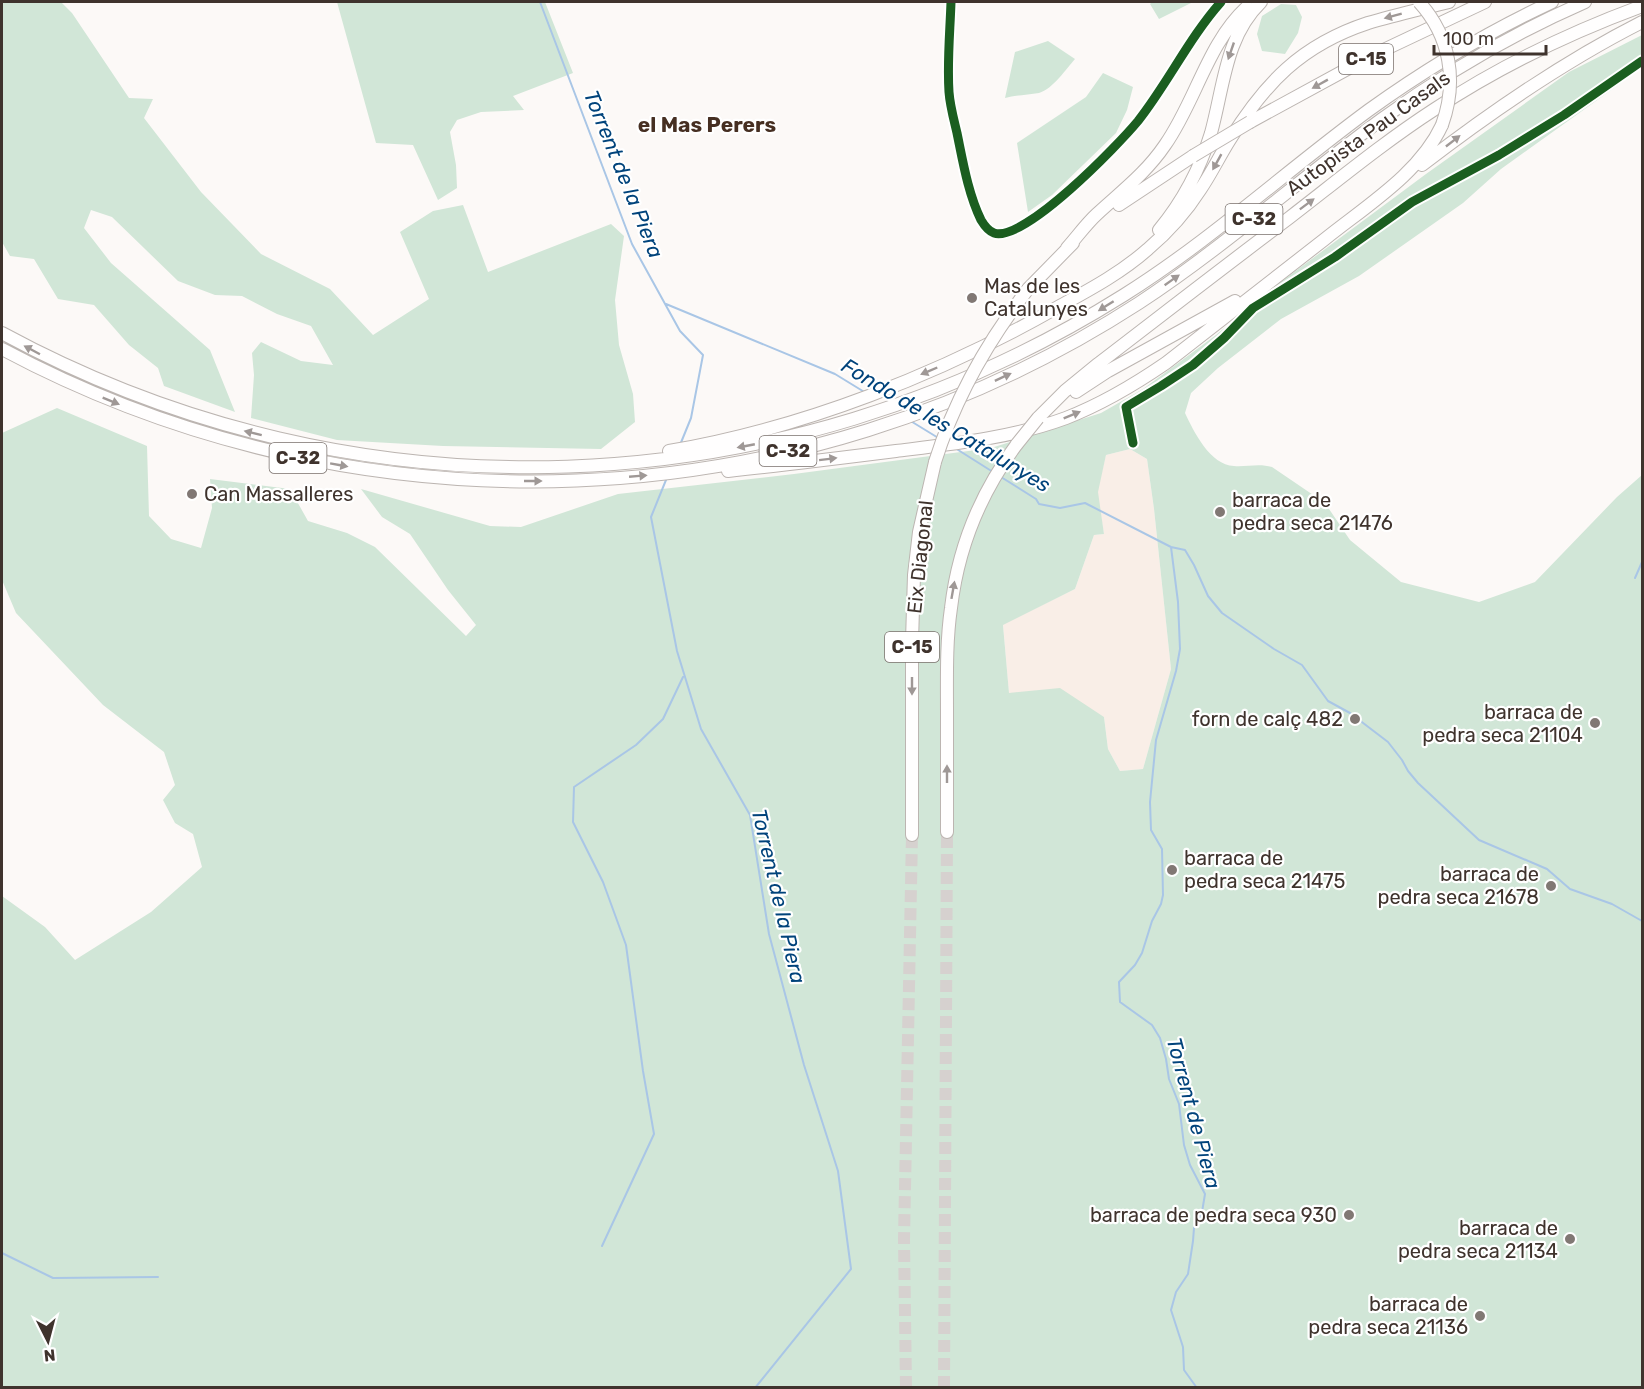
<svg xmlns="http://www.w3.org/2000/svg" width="1644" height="1389" viewBox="0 0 1644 1389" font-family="Rubik,sans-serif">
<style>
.industrial{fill:#f9eee7}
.green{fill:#d1e6d7;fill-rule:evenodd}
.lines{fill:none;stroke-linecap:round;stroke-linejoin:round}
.stream{stroke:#a9c6e6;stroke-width:2}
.highway-tunnel{stroke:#d6d1cf;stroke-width:12;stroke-dasharray:12 6;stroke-linecap:butt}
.minor-casing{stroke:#bcb5b1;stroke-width:9}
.highway-casing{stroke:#bcb5b1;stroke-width:14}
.minor{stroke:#fffefe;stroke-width:8}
.highway{stroke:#fffefe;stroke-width:12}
.highway-bridge-casing{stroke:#bcb5b1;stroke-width:14;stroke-linecap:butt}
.highway-bridge{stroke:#fffefe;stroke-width:12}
.cycleway-casing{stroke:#fff;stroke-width:13}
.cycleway{stroke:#1b5e20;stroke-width:9}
.oneway{fill:#9f9896}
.poi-dot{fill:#817874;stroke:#fff;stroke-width:2}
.labels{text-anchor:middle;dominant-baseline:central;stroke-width:4.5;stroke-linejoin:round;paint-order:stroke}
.shield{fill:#fff;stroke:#79706c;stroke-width:1.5}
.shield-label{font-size:18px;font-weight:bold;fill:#3f332d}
.street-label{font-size:20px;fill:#3f332d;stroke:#fff}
.poi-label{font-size:20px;fill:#3f332d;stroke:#fff;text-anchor:end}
.neighbourhood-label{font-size:21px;font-weight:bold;fill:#462f22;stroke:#fff}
.water-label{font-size:21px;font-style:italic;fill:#00437b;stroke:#fff}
</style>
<rect width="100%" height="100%" fill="#fcf9f7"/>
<path class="industrial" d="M 1130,449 L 1147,459 L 1154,509 L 1171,669 L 1143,769 L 1120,771 L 1108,749 L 1104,717 L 1009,694 L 1003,624 L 1075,589 L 1094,535 L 1104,534 L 1097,492 L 1106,455 Z"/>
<path class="green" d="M 2,2 L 61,2 L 72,13 L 129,98 L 153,99 L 144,118 L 201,192 L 261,254 L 330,289 L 373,335 L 429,299 L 400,232 L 433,211 L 463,205 L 488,272 L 611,224 L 624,236 L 615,300 L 619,345 L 633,394 L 635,422 L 601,449 L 443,446 L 337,440 L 251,418 L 254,375 L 252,353 L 261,342 L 301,361 L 333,365 L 311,326 L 277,314 L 242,296 L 215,295 L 178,281 L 112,217 L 91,210 L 84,228 L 111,263 L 210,350 L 235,412 L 164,386 L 158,368 L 129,345 L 94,305 L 58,299 L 34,259 L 10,256 L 2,242 Z
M 337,2 L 545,2 L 573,73 L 513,96 L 524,110 L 481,112 L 457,120 L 450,132 L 456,165 L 457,188 L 438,200 L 413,145 L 376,143 Z
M 1152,2 L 1193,2 L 1159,19 L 1150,4 Z
M 1281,4 L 1296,5 L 1302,17 L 1298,33 L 1285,54 L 1262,51 L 1257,34 L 1262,16 Z
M 1642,35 L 1642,68 L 1501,169 L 1463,203 L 1359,276 L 1281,319 L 1218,368 L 1191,393 L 1185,413 C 1194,432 1210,465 1234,466 C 1247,467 1259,463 1272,467 L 1325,503 L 1350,540 L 1401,582 L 1479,602 L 1535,582 L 1617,497 L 1642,475 L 1642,1387 L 2,1387 L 2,896 L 45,927 L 75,960 L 151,912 L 202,867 L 193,834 L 175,823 L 163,800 L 175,785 L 164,752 L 103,705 L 16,613 L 2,580 L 2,433 L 57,408 L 147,446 L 149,516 L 171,539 L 201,548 L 212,508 L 210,479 L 290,489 L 308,521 L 347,533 L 375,547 L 466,636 L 476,625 L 448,590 L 410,534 L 382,517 L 361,489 L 490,526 L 521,527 L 618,494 L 794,474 L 991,448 L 1101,413 L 1143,389 L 1216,335 L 1270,290 L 1426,174 L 1569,72 ZM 1130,449 L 1147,459 L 1154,509 L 1171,669 L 1143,769 L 1120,771 L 1108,749 L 1104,717 L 1060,688 L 1009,693 L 1003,625 L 1075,589 L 1094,535 L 1104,534 L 1098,492 L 1106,455 Z
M 1048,41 L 1075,59 C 1066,69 1053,89 1039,93 C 1028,95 1016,95 1005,98 L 1015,52 Z
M 1103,73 L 1133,87 L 1127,110 L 1116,133 L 1052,195 L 1028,212 L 1017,143 L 1086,97 Z"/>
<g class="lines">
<path class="stream" d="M 540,2 L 632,244 L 680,331 L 703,355 L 691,418 L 680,445
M 666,304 L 835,374 L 866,393
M 909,420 L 940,439
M 955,448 L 993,472
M 668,475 L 651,517 L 677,651 L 701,729 L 750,815 L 769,934 L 804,1065 L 838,1171 L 851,1269 L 755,1388
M 1001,477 L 1036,499 L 1039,504 L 1060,508 L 1085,503 L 1171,547 L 1185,550 L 1194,565 L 1208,596 L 1222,613 L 1274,649 L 1302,665 L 1328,701 L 1350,713 L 1388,742 L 1402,760 L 1408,771 L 1418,783 L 1479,840 L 1547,869 L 1570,889 L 1612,904 L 1642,921
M 1171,547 L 1178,602 L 1180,649 L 1176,671 L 1156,740 L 1150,802 L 1151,830 L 1162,849 L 1163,895 L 1161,904 L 1152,921 L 1142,953 L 1135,965 L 1119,982 L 1120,1002 L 1152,1025 L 1160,1038 L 1166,1059 L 1169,1079 L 1179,1104 L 1184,1145 L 1190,1165 L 1205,1194 L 1202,1212 L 1194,1228 L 1193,1241 L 1188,1274 L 1176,1292 L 1171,1310 L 1183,1347 L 1184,1370 L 1197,1388
M 1635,578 L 1642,562
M 602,1246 L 654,1134 L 643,1071 L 626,945 L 603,882 L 573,822 L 574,787 L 636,745 L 663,719 L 683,677
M 2,1253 L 53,1278 L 158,1277"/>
<path class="highway-tunnel" d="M 906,1388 L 904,1239 L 912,835
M 944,1388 L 947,832"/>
<g class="minor-casing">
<path id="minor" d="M 951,2 C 950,32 947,62 949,92 C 950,106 954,120 957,133 C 963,162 968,193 981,220 C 984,225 988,231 994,233 C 1024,243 1119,144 1138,121 C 1168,83 1189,38 1221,2
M 1133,443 L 1126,407 L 1161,386 L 1193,365 L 1224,338 L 1253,308 L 1335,257 L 1412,202 L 1499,155 L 1564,115 L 1642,61"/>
</g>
<g class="highway-casing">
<path id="highway" d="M 1250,122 L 1373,55 L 1485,2
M 1422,165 C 1492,111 1563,62 1642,22
M 1119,205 L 1193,156
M 1159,230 C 1183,201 1200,169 1211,133 C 1224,86 1225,37 1261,2
M 1067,248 C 1077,237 1086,224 1097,214 C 1122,191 1146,173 1165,145 C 1196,101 1207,44 1247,7
M 1028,289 L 1073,243
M 2,333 C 356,525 782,510 1124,295 C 1210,241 1286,171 1369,110 C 1426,69 1488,32 1552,2
M 2,349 C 359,540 798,524 1139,303 C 1224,247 1300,179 1382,119 C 1445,73 1514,33 1585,2
M 1076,392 L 1108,371 L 1235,301
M 1038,418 L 1065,391 L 1098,364 C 1162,315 1225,266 1289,218 C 1337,181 1384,142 1435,109 C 1500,66 1569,33 1642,6
M 669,451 C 804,428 940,374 1058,307 C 1089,290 1121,273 1148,249 C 1168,232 1186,212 1200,190 C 1211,174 1219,157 1229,141 C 1265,83 1301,45 1368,23 C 1395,15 1422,9 1449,2
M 728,471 C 784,465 840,458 896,451 C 953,444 1012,438 1066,418 C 1102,404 1134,385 1166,363 C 1219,322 1272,280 1325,239 C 1366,206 1420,173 1442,125
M 947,832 C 947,792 947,753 947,713 C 947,678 946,642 951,608 C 958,548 981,492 1017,444
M 912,835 L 912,641 L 914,575 L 919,532 L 935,462"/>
</g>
<use href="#minor" class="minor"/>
<use href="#highway" class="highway"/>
<g class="highway-bridge-casing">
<path id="highway-bridge" d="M 1419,2 C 1450,36 1458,81 1442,125
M 1193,156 L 1250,122
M 1017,444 L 1038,418
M 935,462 C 955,398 987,342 1028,289"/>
</g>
<use href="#highway-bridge" class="highway-bridge"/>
<g class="cycleway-casing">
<path id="cycleway" d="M 951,2 C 950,32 947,62 949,92 C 950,106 954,120 957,133 C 963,162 968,193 981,220 C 984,225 988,231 994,233 C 1024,243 1119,144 1138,121 C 1168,83 1189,38 1221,2
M 1133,443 L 1126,407 L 1161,386 L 1193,365 L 1224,338 L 1253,308 L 1335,257 L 1412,202 L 1499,155 L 1564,115 L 1642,61"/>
</g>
<use href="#cycleway" class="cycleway"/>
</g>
<defs><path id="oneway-solid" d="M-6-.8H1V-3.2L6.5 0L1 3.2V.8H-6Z" transform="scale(1.5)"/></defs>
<g class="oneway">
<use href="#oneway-solid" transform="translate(1393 16) rotate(165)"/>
<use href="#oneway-solid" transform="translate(1231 51) rotate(109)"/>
<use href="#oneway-solid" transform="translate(1320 84) rotate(151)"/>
<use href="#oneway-solid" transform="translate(1453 141) rotate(-38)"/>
<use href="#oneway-solid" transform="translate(1217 162) rotate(119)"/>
<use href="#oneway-solid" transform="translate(1307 204) rotate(-37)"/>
<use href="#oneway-solid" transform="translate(1172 280) rotate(-35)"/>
<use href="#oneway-solid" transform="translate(1106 306) rotate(148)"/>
<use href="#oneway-solid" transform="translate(32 350) rotate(-152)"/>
<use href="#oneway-solid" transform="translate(929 371) rotate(157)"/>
<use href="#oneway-solid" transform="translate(1003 377) rotate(-25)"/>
<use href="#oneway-solid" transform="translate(111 401) rotate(22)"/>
<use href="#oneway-solid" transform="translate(1072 415) rotate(-22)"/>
<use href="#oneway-solid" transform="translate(253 433) rotate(-166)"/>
<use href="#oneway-solid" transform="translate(746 446) rotate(169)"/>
<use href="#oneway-solid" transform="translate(828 459) rotate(-7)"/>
<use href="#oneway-solid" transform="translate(339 465) rotate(10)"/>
<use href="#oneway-solid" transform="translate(638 476) rotate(-5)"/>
<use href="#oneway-solid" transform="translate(533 481)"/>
<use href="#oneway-solid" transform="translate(953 590) rotate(-80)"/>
<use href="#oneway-solid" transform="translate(912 686) rotate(90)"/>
<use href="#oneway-solid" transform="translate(947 774) rotate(-90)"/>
</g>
<g class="poi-dot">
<circle cx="972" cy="298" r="6"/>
<circle cx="192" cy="494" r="6"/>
<circle cx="1220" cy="512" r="6"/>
<circle cx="1355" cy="719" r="6"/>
<circle cx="1595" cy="723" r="6"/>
<circle cx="1172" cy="870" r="6"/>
<circle cx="1551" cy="886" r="6"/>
<circle cx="1349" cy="1215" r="6"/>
<circle cx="1570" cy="1239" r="6"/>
<circle cx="1480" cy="1316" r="6"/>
</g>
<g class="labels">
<g class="shield">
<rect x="1339" y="44" width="54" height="30" rx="4.5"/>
<rect x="1225.5" y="204" width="57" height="30" rx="4.5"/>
<rect x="759.5" y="436" width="57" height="30" rx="4.5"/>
<rect x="269.5" y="443" width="57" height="30" rx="4.5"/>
<rect x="885" y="632" width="54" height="30" rx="4.5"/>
</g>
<g class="shield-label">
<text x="1366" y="59">C-15</text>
<text x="1254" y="219">C-32</text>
<text x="788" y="451">C-32</text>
<text x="298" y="458">C-32</text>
<text x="912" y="647">C-15</text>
</g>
<g class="street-label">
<text transform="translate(1368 133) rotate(-36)">Autopista Pau Casals</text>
<text transform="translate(920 557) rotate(-84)">Eix Diagonal</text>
</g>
<g class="poi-label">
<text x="984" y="286" text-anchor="start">Mas de les<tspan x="984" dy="23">Catalunyes</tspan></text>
<text x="204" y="494" text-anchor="start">Can Massalleres</text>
<text x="1232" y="500" text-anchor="start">barraca de<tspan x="1232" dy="23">pedra seca 21476</tspan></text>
<text x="1583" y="712">barraca de<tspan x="1583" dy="23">pedra seca 21104</tspan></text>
<text x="1343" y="719">forn de calç 482</text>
<text x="1184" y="858" text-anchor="start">barraca de<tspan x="1184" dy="23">pedra seca 21475</tspan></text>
<text x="1539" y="874">barraca de<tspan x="1539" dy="23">pedra seca 21678</tspan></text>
<text x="1337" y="1215">barraca de pedra seca 930</text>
<text x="1558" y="1228">barraca de<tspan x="1558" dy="23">pedra seca 21134</tspan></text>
<text x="1468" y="1304">barraca de<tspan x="1468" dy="23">pedra seca 21136</tspan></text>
</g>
<g class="neighbourhood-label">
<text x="707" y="124">el Mas Perers</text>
</g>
<g class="water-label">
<text transform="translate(624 174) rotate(68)">Torrent de la Piera</text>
<text transform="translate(946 425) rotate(31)">Fondo de les Catalunyes</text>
<text transform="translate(779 896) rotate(77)">Torrent de la Piera</text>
<text transform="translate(1194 1113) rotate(75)">Torrent de Piera</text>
</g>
</g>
<rect width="1644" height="1389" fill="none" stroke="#3f332d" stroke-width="6"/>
<g transform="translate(48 1341) rotate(174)" stroke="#ffffff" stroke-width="4.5" paint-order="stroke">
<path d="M0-4.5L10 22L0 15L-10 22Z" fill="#3f332d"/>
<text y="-9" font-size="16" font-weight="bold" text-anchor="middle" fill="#3f332d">N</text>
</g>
<path d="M1434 45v9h112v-9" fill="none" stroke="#3f332d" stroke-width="3"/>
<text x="1443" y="45" font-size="18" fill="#3f332d" stroke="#ffffff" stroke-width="4.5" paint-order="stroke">100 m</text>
</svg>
